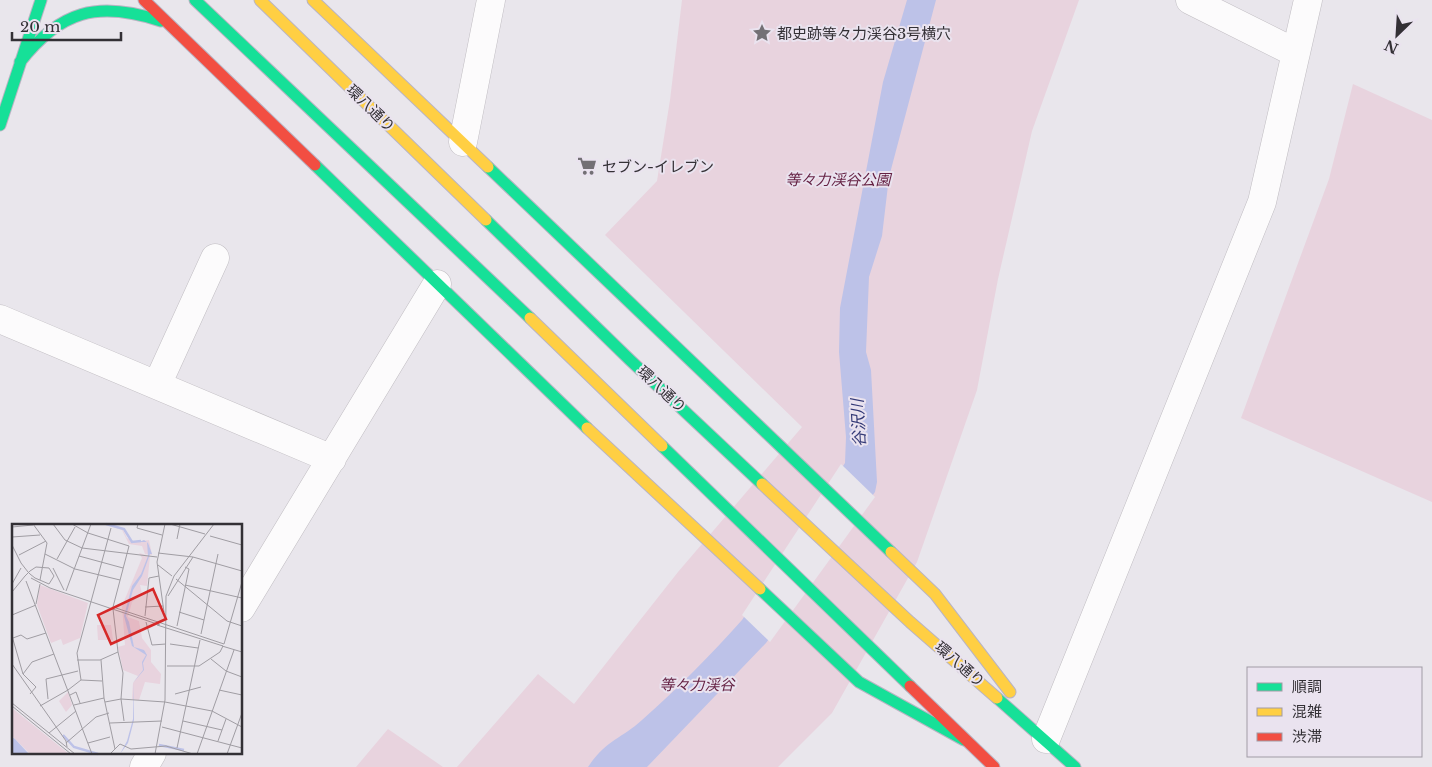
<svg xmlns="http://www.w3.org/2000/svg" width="1432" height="767" viewBox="0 0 1432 767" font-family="'Libre Baskerville','Noto Sans JP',serif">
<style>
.green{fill:#e8d3de}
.water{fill:#bdc2e8}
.pier{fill:#e9e6ec}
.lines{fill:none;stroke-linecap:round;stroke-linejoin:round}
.street-casing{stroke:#c0bdc2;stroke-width:29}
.fast-casing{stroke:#b9b4c3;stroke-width:13}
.slow-casing{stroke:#b9b4c3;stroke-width:13}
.jam-casing{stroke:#b9b4c3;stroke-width:13}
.street{stroke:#fcfbfc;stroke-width:28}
.fast{stroke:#16e098;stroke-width:11}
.slow{stroke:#ffcf43;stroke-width:11}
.jam{stroke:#f24e42;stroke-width:11}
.labels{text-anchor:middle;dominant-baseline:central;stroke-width:4;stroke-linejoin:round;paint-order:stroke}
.poi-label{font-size:15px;fill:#333035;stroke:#eae3ef;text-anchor:start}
.street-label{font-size:15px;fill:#333035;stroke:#eae3ef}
.park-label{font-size:15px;font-style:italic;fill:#652244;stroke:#eae3ef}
.water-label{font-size:16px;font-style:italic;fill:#343a77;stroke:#eae3ef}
.inset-river{fill:none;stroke:#bdc2e8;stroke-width:2.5}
.inset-road{fill:none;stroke:#a09da3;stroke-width:1}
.view{fill:#d62828;fill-opacity:0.15;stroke:#d62828;stroke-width:2.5}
.inset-edge{fill:none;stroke:#333035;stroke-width:2.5}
</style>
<rect width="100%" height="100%" fill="#e9e6ec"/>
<path class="green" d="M 682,0 L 1079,0 L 1032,131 L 998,279 L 977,390 L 917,562 L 832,713 L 778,767 L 457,767 L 538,674 L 574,704 L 678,572 L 802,427 L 605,235 L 657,181 L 670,100 Z
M 1353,84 L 1432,120 L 1432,502 L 1241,418 L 1329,179 Z
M 388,729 L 443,767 L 356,767 Z"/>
<path class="water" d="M 907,0 L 936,0 L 889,177 L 882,236 L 869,277 L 866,352 L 871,370 L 877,482 L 875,492 L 766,643 L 647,767 L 588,767 C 606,740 621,739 642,720 C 677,689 711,655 742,620 L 845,463 L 846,437 L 839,352 L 840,308 L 883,82 Z"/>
<path class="pier" d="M 841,464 L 875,497 L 770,642 L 742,615 Z"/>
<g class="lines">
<g class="street-casing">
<path id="street" d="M 1190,0 L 1296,53
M 463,142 L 491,0
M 0,319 L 332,459
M 157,385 L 215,258
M 241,608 L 437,284
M 1046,739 L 1262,202 L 1308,0
M 144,767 L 152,753"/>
</g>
<g class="fast-casing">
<path id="fast" d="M 195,0 L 530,318
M 20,62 C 60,11 97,0 161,21
M 0,125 L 41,0
M 315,165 L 587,428
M 488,167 L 891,552
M 486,220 L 630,360 L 762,484
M 662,446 L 910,686
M 760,589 L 859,682 L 964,740
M 997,698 L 1075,767"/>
</g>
<g class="slow-casing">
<path id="slow" d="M 260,0 L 486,220
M 313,0 L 488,167
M 530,318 L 662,446
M 587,428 L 760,589
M 762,484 L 910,622 L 997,698
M 891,552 L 935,594 L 1010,692"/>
</g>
<g class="jam-casing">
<path id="jam" d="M 144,0 L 315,165
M 910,686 L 994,767"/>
</g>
<use href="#street" class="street"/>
<use href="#fast" class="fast"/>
<use href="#slow" class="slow"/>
<use href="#jam" class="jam"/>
</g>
<defs>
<g id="sight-bare" transform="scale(1.5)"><path d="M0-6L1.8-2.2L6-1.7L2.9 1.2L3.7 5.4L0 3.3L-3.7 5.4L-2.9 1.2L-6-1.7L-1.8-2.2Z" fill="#737075" stroke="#eae3ef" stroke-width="2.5" paint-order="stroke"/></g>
<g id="supermarket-bare" transform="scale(1.5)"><path d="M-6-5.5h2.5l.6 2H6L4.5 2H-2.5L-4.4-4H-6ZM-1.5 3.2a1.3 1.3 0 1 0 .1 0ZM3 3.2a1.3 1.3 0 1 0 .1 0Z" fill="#737075" stroke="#eae3ef" stroke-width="2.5" paint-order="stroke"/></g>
</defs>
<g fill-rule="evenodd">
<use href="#sight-bare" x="762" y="33"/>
<use href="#supermarket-bare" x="587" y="166"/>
</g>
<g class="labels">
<g class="poi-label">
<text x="777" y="33">都史跡等々力渓谷3号横穴</text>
<text x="602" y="166">セブン-イレブン</text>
</g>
<g class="street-label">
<text transform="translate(371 108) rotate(44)">環八通り</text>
<text transform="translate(662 389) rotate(43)">環八通り</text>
<text transform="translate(960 664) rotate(41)">環八通り</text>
</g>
<g class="park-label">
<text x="838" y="179">等々力渓谷公園</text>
<text x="697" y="684">等々力渓谷</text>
</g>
<g class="water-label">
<text transform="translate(858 423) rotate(-93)">谷沢川</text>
</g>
</g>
<g transform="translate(12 524)">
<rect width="230" height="230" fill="#e9e6ec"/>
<path d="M 92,0 L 110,4 L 115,14 L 123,18 L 137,16 L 140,31 L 133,30 L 130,22 L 117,20 L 110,6 ZM 127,29 L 138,32 L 135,62 L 128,61 L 130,70 L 120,78 L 116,93 L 127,97 L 130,114 L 139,126 L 139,138 L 149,150 L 148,160 L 133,158 L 127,176 L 120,175 L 121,159 L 126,152 L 111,146 L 106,123 L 113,121 L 110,82 L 130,34 ZM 28,61 L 76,79 L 68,114 L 51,121 L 49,115 L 39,119 L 25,81 ZM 85,101 L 99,101 L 101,116 L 86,116 ZM 56,168 L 60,181 L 54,188 L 47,177 ZM 0,184 L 57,230 L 18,230 L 0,212 Z" fill="#e8d3de"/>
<path d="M 132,16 L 136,19 L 140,30 L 138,30 L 130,52 L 121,66 L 114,92 L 117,98 L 122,123 L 132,126 L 135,131 L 131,139 L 132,146 L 121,159 L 122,196 L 116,219 L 108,230 L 115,217 L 121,195 L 121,159 L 131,146 L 130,138 L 134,131 L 120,122 L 112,92 L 120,62 L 129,50 L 136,32 L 135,18 L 127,18 ZM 0,213 L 3,215 L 17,230 L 0,230 Z" fill="#bdc2e8"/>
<path class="inset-river" d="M 94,0 L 112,5 L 120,18 L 129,17M 51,211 L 62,223 L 86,230M 147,221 L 172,226"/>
<path class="inset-road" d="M 21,0 L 35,19 L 28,56M 41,0 L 53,16 L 70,24 L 145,33M 60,0 L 76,9 L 117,22 L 101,83M 126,0 L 125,4 L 150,11M 158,0 L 193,10M 0,3 L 21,1M 198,12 L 230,21M 0,13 L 28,11M 165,15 L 168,0M 0,21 L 9,39 L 16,48 L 18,50 L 23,54 L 37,60 L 42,52 L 37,44 L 24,43 L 18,47 L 13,52 L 0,68M 146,29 L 181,33 L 230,47M 33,30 L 63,45 L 108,56M 7,31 L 34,17M 67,32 L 111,44M 45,35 L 63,3M 146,41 L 160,52M 41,44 L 52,66M 19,54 L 38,64 L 148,101M 164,55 L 215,97 L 230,102M 14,57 L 80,230M 0,60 L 9,44M 173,61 L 230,74M 54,67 L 79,0M 156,72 L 181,33M 24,80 L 28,60M 133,83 L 151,82M 104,84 L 212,120M 101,85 L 106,128M 152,88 L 145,38 L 153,0M 167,88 L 192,96M 0,91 L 24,81M 133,92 L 137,54 L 147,52M 134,98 L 140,121 L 154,120M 145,101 L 211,122M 165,102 L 177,45 L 173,43M 189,110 L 206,30M 0,112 L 11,150 L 24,163 L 18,170M 1,114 L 9,111 L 15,115 L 34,109M 158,120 L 186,124M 212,120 L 230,58M 210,122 L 230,128M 199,135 L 214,147 L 230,153M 65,136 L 88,136 L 106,128 L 111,149 L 109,175 L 112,197M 89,136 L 92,174 L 103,225M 0,140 L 54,217 L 55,223M 155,142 L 187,142 L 208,128 L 211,122M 11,150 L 20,138 L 42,130M 69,156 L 65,129 L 99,4M 56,166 L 69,156 L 90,157M 207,166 L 230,171M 163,170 L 189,163M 58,171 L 64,168 L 68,179M 36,175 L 34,155 L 66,147M 93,178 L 109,175 L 153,178 L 200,187 L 230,203M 0,179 L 63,230M 62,181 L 92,174M 0,182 L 59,230M 28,182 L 56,166M 171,197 L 210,206M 98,199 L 150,197M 150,203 L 230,224M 37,209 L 64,187M 206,217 L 214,195M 54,219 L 84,193 L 97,189M 76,219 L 98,213M 165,224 L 188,116M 98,230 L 108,220 L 119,225 L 154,222 L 181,230M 143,230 L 153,176 L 154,72 L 162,52 L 202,0M 185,230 L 222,126M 215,230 L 230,189"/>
<path class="view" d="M 141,65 L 154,95 L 99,120 L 86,91 Z"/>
<rect width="230" height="230" class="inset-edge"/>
</g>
<rect x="1247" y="667" width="175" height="90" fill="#eae3ef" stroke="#a19ba5"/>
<rect x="1257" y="683" width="25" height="8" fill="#16e098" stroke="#a19ba5"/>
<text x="1292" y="692" font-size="15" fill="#333035">順調</text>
<rect x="1257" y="708" width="25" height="8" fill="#ffcf43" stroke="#a19ba5"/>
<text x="1292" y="717" font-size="15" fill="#333035">混雑</text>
<rect x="1257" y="733" width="25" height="8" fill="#f24e42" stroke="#a19ba5"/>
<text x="1292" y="742" font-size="15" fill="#333035">渋滞</text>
<g transform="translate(1397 35) rotate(205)" stroke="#eae3ef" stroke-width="4" paint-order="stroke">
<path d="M0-4L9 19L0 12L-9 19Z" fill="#333035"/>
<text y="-8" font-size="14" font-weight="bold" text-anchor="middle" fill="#333035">N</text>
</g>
<path d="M12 32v8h109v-8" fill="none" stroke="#333035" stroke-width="2.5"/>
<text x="20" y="32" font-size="15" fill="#333035" stroke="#eae3ef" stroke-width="4" paint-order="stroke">20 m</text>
</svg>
